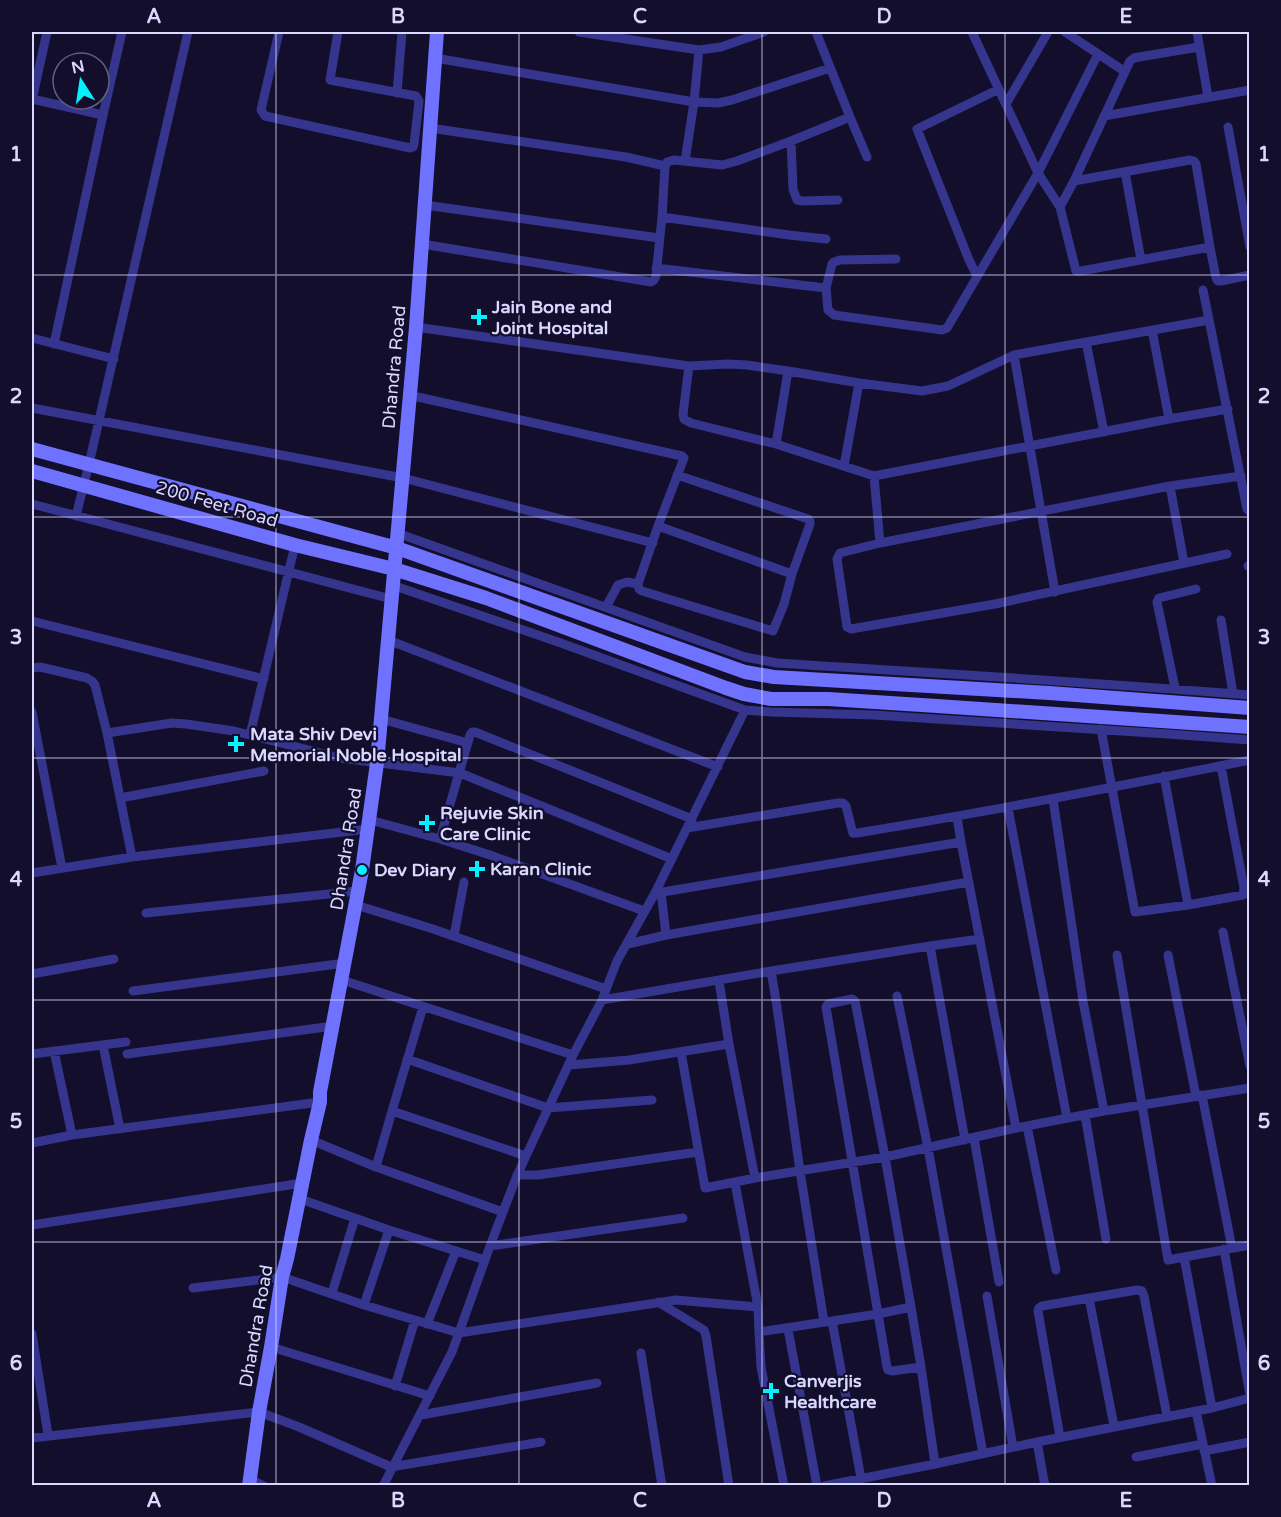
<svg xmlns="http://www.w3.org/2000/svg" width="1281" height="1517" viewBox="0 0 1281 1517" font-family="'Varela Round',sans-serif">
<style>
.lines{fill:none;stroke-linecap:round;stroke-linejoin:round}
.street{stroke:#35358e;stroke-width:9}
.secondary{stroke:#6f71ff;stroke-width:14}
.grid{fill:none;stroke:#dbd8ff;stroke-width:1.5;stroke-opacity:0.55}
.poi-dot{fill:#04f0ff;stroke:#120e2b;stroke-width:2}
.labels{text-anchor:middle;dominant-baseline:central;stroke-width:4.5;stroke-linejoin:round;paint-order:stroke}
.poi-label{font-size:18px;font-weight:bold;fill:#dbd8ff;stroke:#120e2b;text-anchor:start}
.street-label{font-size:18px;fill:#dbd8ff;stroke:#120e2b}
.neatline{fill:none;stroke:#dbd8ff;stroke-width:2}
.grid-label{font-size:20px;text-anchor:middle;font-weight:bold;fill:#dbd8ff}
</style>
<rect width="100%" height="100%" fill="#120e2b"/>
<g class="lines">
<path class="street" d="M 279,32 L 261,110 L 265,116 L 410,148 L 413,147 L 414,144 L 419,101 L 416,96 L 330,80 L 338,32
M 579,32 L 699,50 L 721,47 L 764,32
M 972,32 L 1038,173 L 1060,207 L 1074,181 L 1130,61 L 1134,58 L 1139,57 L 1199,47
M 1065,32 L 1124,71
M 1197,32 L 1208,97
M 435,58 L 694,102 L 718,103 L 732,100 L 830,68
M 397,93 L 402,32
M 32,99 L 103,115
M 32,100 L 47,32
M 1006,104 L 1048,32
M 1104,116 L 1250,90
M 850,117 L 867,157
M 1228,127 L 1250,247
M 430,128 L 626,157 L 665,166
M 791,141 L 793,189 L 797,200 L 803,201 L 838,200
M 685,161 L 694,102 L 699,50
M 1125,172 L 1141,260
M 1074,181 L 1190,160 L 1194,161 L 1196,164 L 1210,247 L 1216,278 L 1218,281 L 1221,281 L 1250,275
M 425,205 L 659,238
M 1060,207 L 1076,271 L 1081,271 L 1210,247
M 662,217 L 789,235 L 826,239
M 422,244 L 651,282 L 654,280 L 656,276 L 662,217 L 665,166 L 667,162 L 674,160 L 722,165 L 737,161 L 791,141 L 850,117 L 816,32
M 656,268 L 826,288 L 828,310 L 834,315 L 942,330 L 947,328 L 1038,173 L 1098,54
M 977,276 L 969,260 L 917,129 L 999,89
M 826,288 L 832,264 L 834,262 L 840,260 L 896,259
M 1203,290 L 1247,509 L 1250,512
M 416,327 L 689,366 L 683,414 L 684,419 L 691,423 L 776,444 L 874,476 L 1169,419 L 1228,409
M 1152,330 L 1169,419
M 32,338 L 114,359
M 1086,342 L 1104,432
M 54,344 L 103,115 L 122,32
M 1014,355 L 1055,592
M 689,366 L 728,364 L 747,365 L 788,371 L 859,383 L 922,391 L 948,386 L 1014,355 L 1209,320
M 409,395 L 682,456 L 684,458 L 658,526 L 638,584 L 627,582 L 618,585 L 606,607
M 32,408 L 403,478 L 653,543
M 776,444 L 788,371
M 844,466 L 859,383
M 874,476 L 880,543
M 1170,486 L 1184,563
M 32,504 L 391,599
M 76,516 L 89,464 L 188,32
M 658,526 L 792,574 L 810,524 L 810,521 L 808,519 L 677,475
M 397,533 L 745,657 L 777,663 C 935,673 1092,682 1250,695
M 1227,554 L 995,604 L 851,629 L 847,627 L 837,559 L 840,553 L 880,543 L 1170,486 L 1241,476
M 1248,566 L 1250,565
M 638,584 L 639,589 L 642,591 L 773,631 L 784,604 L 792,574
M 392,585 L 558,642 L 745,710 L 771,712 L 874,715 L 1168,734 L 1250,740
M 1221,620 L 1233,694
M 32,621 L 264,679
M 388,640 L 718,767
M 32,668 L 40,667 L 87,678 L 92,681 L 95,685 L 107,733 L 132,857
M 1175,688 L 1157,602 L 1159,598 L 1196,589
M 32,712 L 62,868
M 381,719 L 468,743
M 1101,729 L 1135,912 L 1188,905 L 1243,895 L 1244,888 L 1221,766
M 107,733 L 172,723 L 186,724 L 234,731 L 340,758 L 460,773 L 672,859
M 250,735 L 295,545
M 1164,776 L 1188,905
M 120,798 L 264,771
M 1053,799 L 1083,1001 L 1104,1111
M 1008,808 L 1067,1118
M 370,820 L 440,839 L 490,855 L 644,911
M 687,828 L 838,803 L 843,803 L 846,806 L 852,830 L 853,833 L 857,833 C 988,812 1119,786 1250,760
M 440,839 L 470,735 L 472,732 L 475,732 L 692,819
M 961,842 L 1016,1128
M 32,873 L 132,857 L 368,829
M 661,892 L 666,935 L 969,882
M 657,893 L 961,842 L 957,817
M 356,905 L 433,929 L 606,989
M 146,913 L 358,891
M 1223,932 L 1250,1066
M 454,936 L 464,882
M 628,944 L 666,935
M 930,946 L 980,939
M 1117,955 L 1168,1260 L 1250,1245
M 1168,955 L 1196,1096
M 771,971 L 777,1007 L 800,1171 L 824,1322
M 32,974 L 114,959
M 342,980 L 573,1055
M 719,981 L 729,1044 L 755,1178
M 133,991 L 345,963
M 897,996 L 928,1148 L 983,1454
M 602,1000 L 771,971 L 930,946 L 965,1140
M 423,1007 L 392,1111 L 526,1156
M 103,1045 L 120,1129
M 54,1051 L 72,1135
M 681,1052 L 705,1188 L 755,1178 L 885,1157 L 1016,1128 L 1104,1111 L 1250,1088
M 32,1054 L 126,1042
M 127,1054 L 333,1026
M 407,1059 L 548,1108 L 652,1100
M 569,1065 L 629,1060 L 729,1044
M 1202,1095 L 1232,1248
M 1085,1115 L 1106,1239
M 1027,1126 L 1056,1270
M 974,1138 L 999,1282
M 311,1140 L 376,1167 L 503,1212
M 32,1143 L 72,1135 L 320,1102
M 376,1167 L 392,1111
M 517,1175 L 538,1175 L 698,1152
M 735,1183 L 758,1307 L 759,1332 L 878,1314 L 911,1307 L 921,1367 L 935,1464
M 300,1199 L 389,1230 L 485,1260
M 32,1225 L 302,1183
M 490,1246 L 683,1218
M 1224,1249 L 1250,1395
M 1184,1257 L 1212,1408
M 193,1288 L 282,1277 L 364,1305 L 459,1333 L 676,1300 L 758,1307
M 332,1293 L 355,1218
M 987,1296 L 1013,1447
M 1089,1298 L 1114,1426
M 658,1302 L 704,1330 L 706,1336 L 729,1486
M 364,1305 L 389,1230
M 911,1307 L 885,1157 L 855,1001 L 852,999 L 828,1004 L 826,1007 L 887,1367 L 888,1370 L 892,1371 L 921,1367
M 832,1321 L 861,1478
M 427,1324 L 456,1251
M 788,1329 L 817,1486
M 759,1332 L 761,1367 L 784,1486
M 32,1334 L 48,1435
M 271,1347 L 430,1396
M 641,1353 L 662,1486
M 395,1386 L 415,1320
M 1196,1411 L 1212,1486
M 421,1415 L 597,1383
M 1060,1437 L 1038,1311 L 1039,1308 L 1042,1306 L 1137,1290 L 1142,1291 L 1144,1296 L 1167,1416
M 32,1438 L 259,1412 L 299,1427 L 391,1467 L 541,1442
M 1037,1442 L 1045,1486
M 1204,1451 L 1250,1442
M 1136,1457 L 1203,1444
M 250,1479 L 264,1486
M 383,1486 L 452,1352 L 490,1246 L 516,1178 L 526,1156 L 573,1055 L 602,1000 L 617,961 L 655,893 L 745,710
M 824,1486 L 935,1464 L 1037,1442 L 1212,1408 L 1250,1398"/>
<path class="secondary" d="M 32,449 L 397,548 L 745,672 L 774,677 L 1049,693 L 1250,708
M 32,471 L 295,545 L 394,569 L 486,598 L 726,688 L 744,694 L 771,699 L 828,699 L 937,706 L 1250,727
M 249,1486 L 259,1412 L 271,1347 L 282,1277 L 287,1259 L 311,1140 L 320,1102 L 320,1092 L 362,870 L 377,763 L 416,327 L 437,32"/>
</g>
<path class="grid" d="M 276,32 L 276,1486M 519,32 L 519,1486M 762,32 L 762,1486M 1005,32 L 1005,1486M 32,275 L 1250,275M 32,517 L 1250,517M 32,758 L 1250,758M 32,1000 L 1250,1000M 32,1242 L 1250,1242"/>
<g class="poi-dot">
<path d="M476 308h6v6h6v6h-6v6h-6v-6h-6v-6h6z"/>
<path d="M233 735h6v6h6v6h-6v6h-6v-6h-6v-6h6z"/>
<path d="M424 814h6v6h6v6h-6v6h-6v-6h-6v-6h6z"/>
<path d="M474 860h6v6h6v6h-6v6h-6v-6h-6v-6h6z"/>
<circle cx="362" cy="870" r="6"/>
<path d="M768 1382h6v6h6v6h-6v6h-6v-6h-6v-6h6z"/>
</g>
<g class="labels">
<g class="poi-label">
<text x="492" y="307">Jain Bone and<tspan x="492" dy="21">Joint Hospital</tspan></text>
<text x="250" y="734">Mata Shiv Devi<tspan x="250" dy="21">Memorial Noble Hospital</tspan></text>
<text x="440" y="813">Rejuvie Skin<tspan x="440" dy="21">Care Clinic</tspan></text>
<text x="490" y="869">Karan Clinic</text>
<text x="374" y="870">Dev Diary</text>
<text x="784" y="1381">Canverjis<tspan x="784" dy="21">Healthcare</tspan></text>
</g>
<g class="street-label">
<text transform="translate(394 367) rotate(-85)">Dhandra Road</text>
<text transform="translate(217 504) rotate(16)">200 Feet Road</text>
<text transform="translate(346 849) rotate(-81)">Dhandra Road</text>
<text transform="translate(256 1326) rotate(-80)">Dhandra Road</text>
</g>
</g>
<rect width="1281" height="1517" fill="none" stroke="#120e2b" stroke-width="66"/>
<g transform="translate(81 81) rotate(348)"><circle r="28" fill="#120e2b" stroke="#625f80" stroke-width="1.5"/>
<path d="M0-4.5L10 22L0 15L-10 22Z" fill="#04f0ff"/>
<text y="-9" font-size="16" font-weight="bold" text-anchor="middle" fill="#dbd8ff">N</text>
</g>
<rect x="33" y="33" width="1215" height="1451" class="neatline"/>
<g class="grid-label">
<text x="154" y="23">A</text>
<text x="398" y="23">B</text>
<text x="640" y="23">C</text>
<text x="884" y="23">D</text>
<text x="1126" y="23">E</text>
<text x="16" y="161">1</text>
<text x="1264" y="161">1</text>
<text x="16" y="403">2</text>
<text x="1264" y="403">2</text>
<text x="16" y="644">3</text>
<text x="1264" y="644">3</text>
<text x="16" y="886">4</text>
<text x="1264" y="886">4</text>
<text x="16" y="1128">5</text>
<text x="1264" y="1128">5</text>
<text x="16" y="1370">6</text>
<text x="1264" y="1370">6</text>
<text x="154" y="1507">A</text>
<text x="398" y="1507">B</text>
<text x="640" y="1507">C</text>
<text x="884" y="1507">D</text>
<text x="1126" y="1507">E</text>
</g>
</svg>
